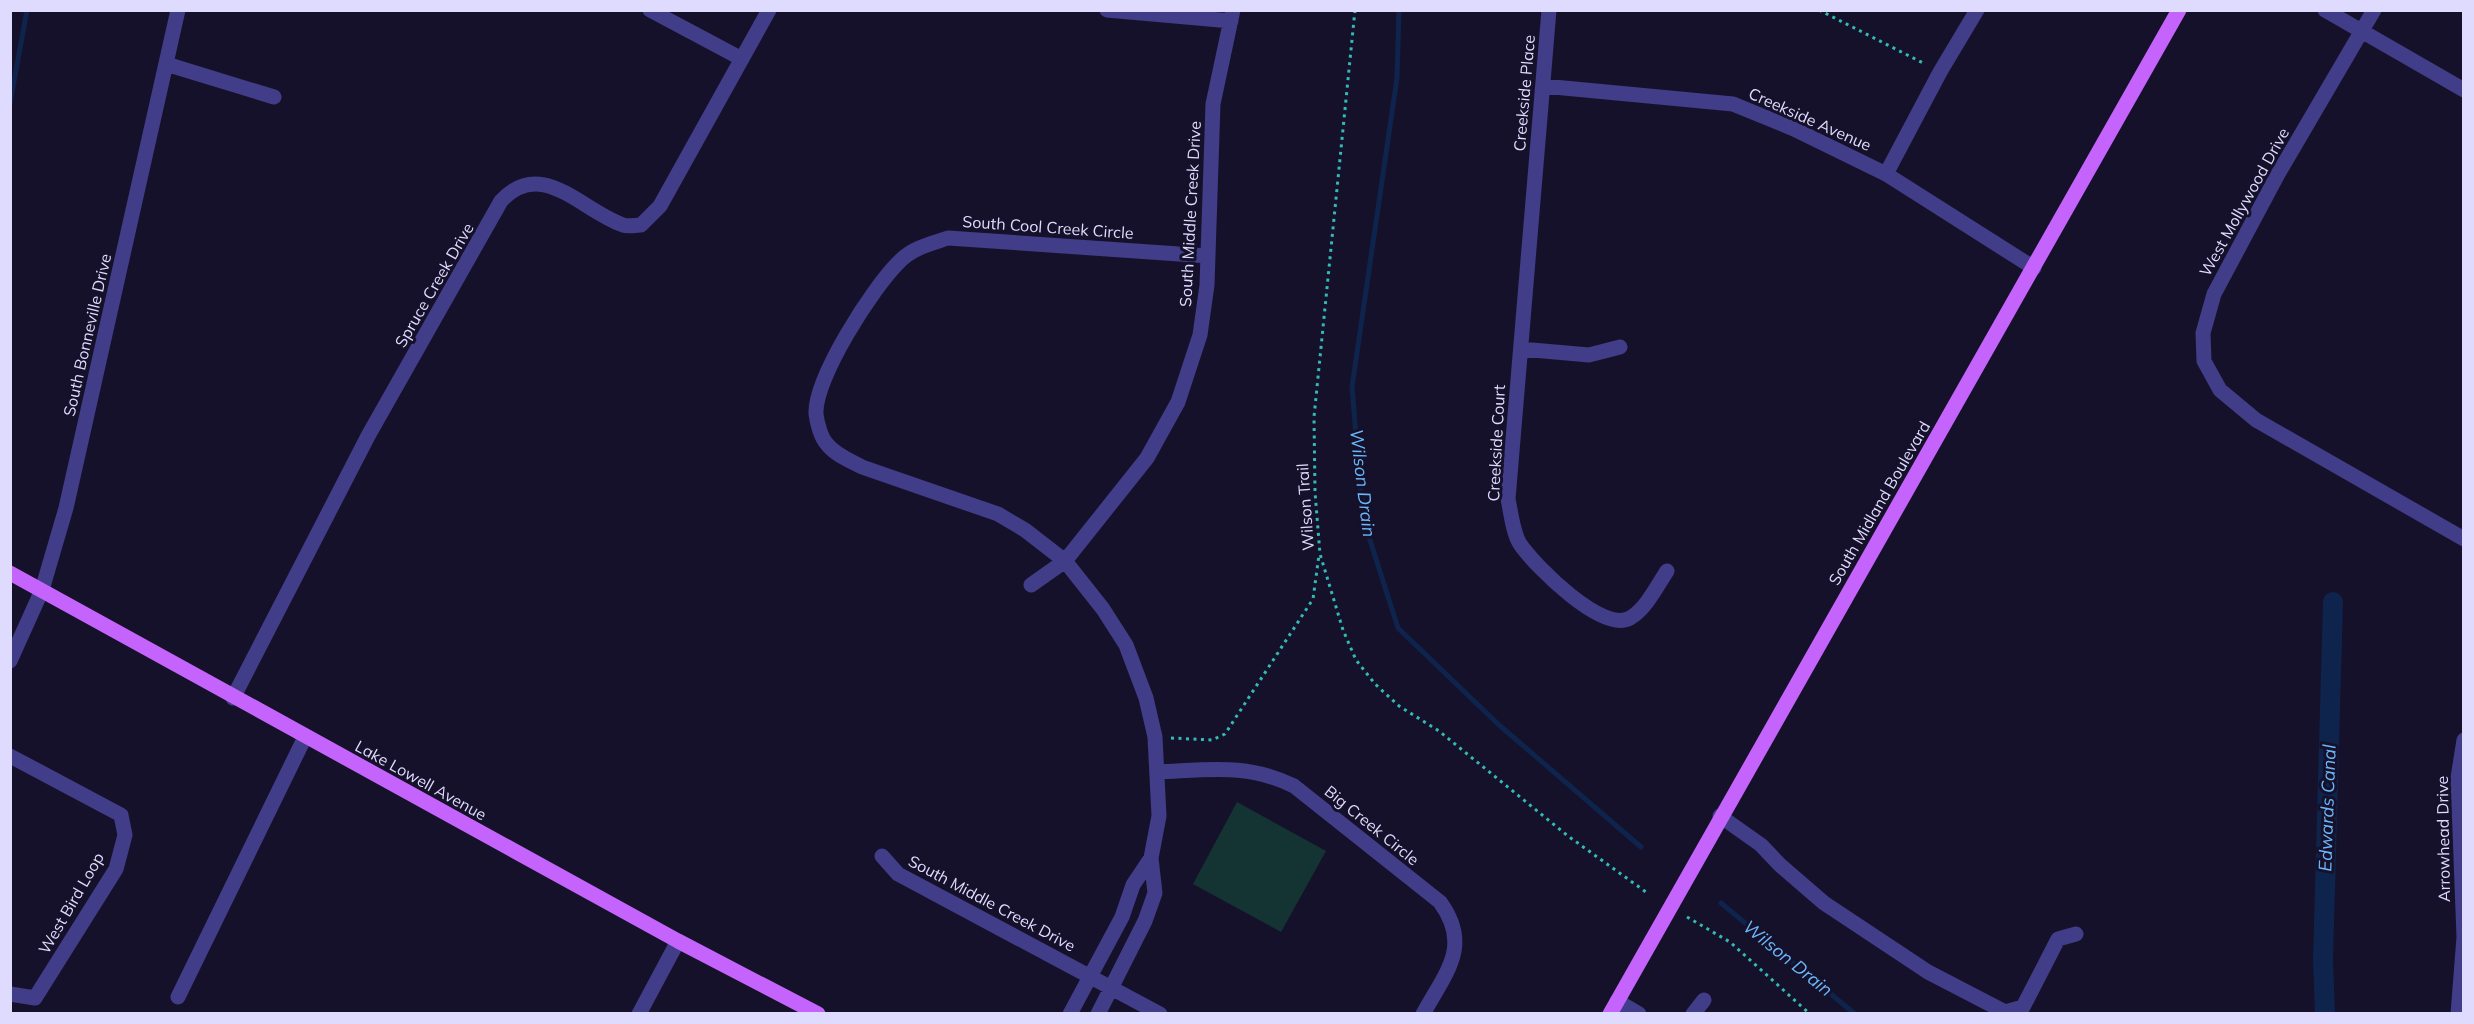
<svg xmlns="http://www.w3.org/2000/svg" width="2474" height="1024" viewBox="0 0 2474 1024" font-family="Mulish,sans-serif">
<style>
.green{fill:#143433}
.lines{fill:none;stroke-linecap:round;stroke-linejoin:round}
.stream{stroke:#0e244c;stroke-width:5}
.canal{stroke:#0e244c;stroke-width:20}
.path{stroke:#33bab4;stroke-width:3;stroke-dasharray:3 4.5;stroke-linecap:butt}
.minor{stroke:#413d88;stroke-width:15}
.major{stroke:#c564fc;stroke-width:15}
.labels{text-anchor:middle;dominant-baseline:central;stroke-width:6;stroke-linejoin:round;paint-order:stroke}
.street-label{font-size:16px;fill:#dfdbfe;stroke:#16112a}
.water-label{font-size:18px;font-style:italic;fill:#6bb7fc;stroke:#16112a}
</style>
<rect width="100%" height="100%" fill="#16112a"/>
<path class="green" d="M 1237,802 L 1326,851 L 1281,932 L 1193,884 Z"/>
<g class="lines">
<path class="stream" d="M 1399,10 L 1397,78 L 1352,387 L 1360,485 L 1369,537 L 1398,628 L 1498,724 L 1641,847
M 10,103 L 27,10
M 1721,903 L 1855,1014"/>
<path class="canal" d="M 2325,1014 L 2323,959 L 2333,602"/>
<path class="path" d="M 1355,10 L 1314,417 L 1315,492 L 1320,554 L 1343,630 L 1356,660 L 1375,684 L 1399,706 L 1439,731 L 1568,836 L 1646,892
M 1819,10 L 1925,64
M 1171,738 L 1212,740 L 1225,734 L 1313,599 L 1319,555
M 1687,917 L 1730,942 L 1810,1014"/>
<path class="minor" d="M 650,10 L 742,59
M 1107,10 L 1231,21
M 1549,10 L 1508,499 C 1511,513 1513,533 1520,544 C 1535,566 1603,634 1630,618 C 1646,609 1657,586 1667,571
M 2325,10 L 2464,90
M 2374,10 L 2278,174 L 2214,294 L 2203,333 L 2204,361 L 2220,390 L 2256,420 L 2464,539
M 166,64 L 274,97
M 1543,86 L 1733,104 L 1794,129 L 1886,174 L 2034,268
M 1886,174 L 1940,72 L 1977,10
M 1521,349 L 1589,355 L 1620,347
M 1031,585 L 1065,561 L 1147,458 L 1178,402 L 1200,335 L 1207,285 L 1213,104 L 1233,10
M 10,661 L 42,590 L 66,508 L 178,10
M 233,698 L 368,436 L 501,201 C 541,157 581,210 623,225 C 628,227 635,225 641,225 L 660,206 L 769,10
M 2464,740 L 2458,778 L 2464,937
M 10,756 L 121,815 L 125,835 L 116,869 L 35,998 L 10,994
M 1158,772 C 1208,770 1248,763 1294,786 L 1440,902 C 1472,946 1446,972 1423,1014
M 1720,816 L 1761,845 L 1780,865 L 1824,903 L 1928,972 L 2005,1012 L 2023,1007 L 2058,939 L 2076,934
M 882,856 L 898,874 L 1160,1014
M 178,997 L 305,737
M 1617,1001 L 1639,1014
M 639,1014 L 678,941
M 1070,1014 L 1122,917 L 1133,885 L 1151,858
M 1098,1014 L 1145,921 L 1155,893 L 1151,858 L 1159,816 L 1155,737 L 1146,698 L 1126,645 L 1103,609 L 1065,561 L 1025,530 L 998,514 L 862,467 C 851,461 835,455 827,444 C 821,438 817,423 816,414 C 814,379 873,287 899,262 C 912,248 930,244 948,238 L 1208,256
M 1693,1014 L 1704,1000
M 2458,1014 L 2464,937"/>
<path class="major" d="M 10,573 L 678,941 L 818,1014
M 1610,1014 L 2179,10"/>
</g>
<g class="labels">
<g class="street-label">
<text transform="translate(1524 93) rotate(-85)">Creekside Place</text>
<text transform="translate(1810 119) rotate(24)">Creekside Avenue</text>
<text transform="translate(2244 202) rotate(-61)">West Mollywood Drive</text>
<text transform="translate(1190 214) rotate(-87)">South Middle Creek Drive</text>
<text transform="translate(1048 227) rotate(4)">South Cool Creek Circle</text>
<text transform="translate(434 285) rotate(-60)">Spruce Creek Drive</text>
<text transform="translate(87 335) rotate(-77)">South Bonneville Drive</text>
<text transform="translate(1496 443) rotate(-87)">Creekside Court</text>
<text transform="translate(1879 503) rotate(-60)">South Midland Boulevard</text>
<text transform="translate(1305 507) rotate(-94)">Wilson Trail</text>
<text transform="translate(421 780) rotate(29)">Lake Lowell Avenue</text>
<text transform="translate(1372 825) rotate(39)">Big Creek Circle</text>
<text transform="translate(2443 839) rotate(-91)">Arrowhead Drive</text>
<text transform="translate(71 903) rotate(-60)">West Bird Loop</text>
<text transform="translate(992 903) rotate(28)">South Middle Creek Drive</text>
</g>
<g class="water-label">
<text transform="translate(1363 483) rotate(83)">Wilson Drain</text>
<text transform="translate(2327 808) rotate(-88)">Edwards Canal</text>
<text transform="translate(1788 958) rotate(39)">Wilson Drain</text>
</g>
</g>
<rect width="2474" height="1024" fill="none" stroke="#dfdbfe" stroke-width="24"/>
</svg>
